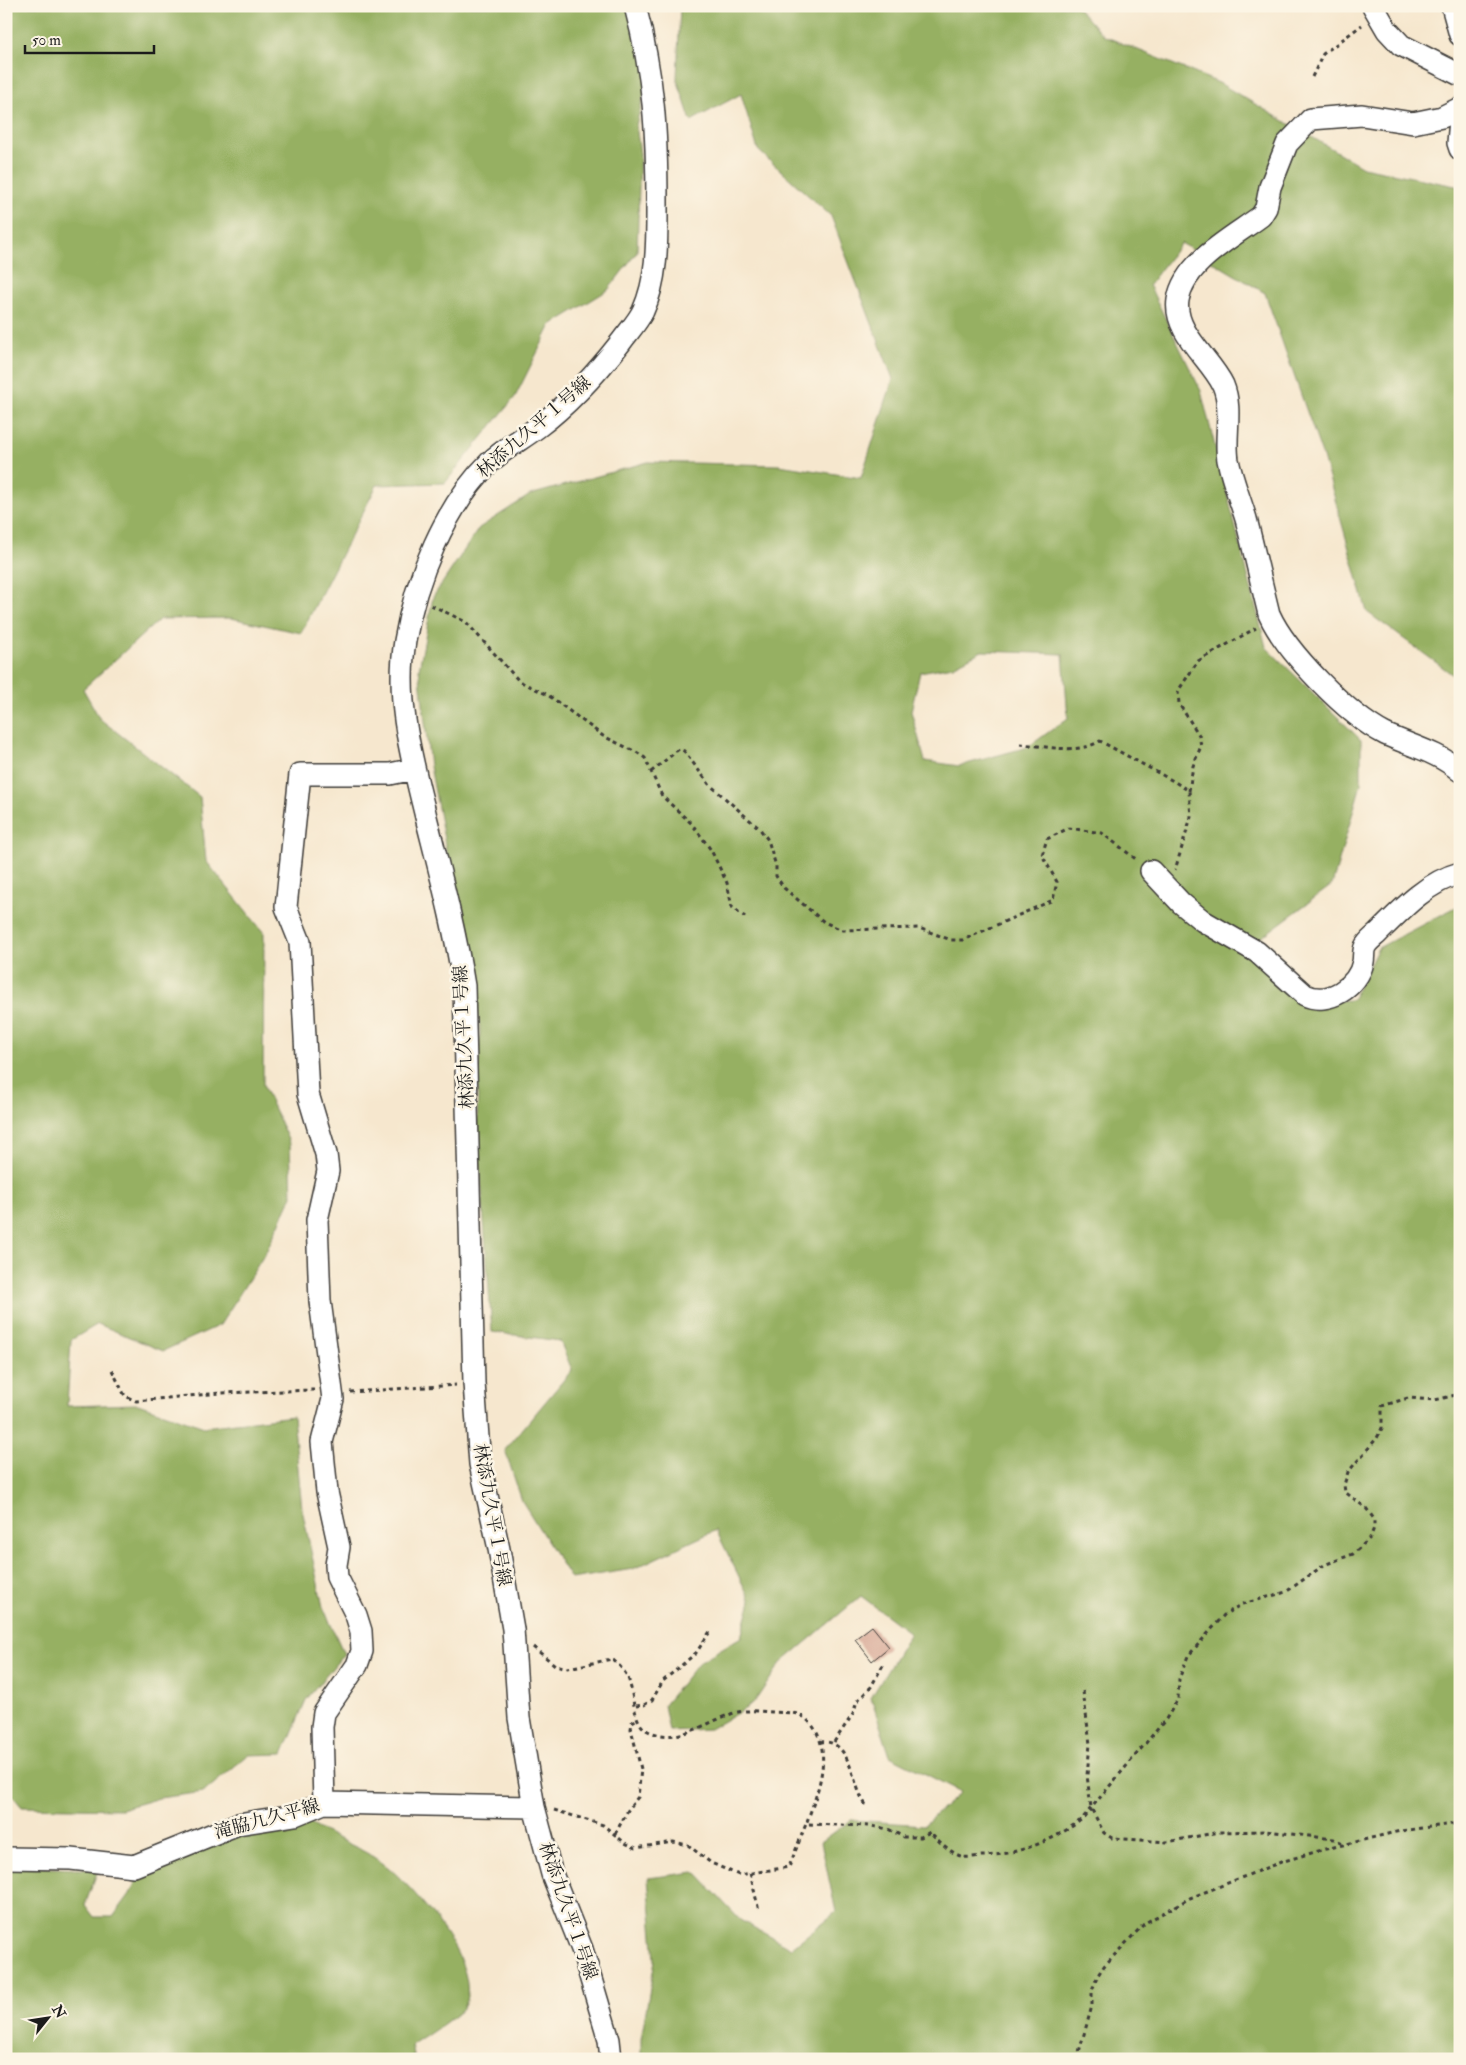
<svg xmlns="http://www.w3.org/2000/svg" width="1466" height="2065" viewBox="0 0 1466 2065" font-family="'IM FELL Double Pica','Noto Serif JP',serif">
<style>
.forest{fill:#96b062;stroke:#59663f;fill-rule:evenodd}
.building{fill:#d39e8b}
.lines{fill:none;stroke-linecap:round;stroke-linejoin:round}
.minor-casing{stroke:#3d3a37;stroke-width:24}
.path{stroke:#3d3a37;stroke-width:3;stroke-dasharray:4 4;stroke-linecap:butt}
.minor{stroke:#fff;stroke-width:21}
.labels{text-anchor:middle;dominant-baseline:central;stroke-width:5;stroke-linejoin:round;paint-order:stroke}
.street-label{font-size:18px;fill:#1c1c1c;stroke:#fcf5e5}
</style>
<rect width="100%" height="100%" fill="#fcf5e5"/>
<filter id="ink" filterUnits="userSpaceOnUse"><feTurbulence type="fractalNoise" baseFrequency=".02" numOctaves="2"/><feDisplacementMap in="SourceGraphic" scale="10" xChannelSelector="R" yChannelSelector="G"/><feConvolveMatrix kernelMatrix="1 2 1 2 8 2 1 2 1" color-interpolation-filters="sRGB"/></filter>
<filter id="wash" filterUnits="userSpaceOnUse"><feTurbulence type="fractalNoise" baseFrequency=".0096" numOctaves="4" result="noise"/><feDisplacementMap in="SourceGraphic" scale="20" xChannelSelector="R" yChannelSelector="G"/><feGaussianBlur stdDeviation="1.12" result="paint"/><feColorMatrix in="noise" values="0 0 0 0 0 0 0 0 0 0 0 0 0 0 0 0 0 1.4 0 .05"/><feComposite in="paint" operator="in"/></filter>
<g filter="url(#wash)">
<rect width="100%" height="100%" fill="#f6e7ce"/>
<path class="forest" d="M 6,6 L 648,6 L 650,72 L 636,125 L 640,154 L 637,252 L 608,290 L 551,325 L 515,397 L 445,483 L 377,485 L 301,633 L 231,618 L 160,619 L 83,689 L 100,719 L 200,797 L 206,861 L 264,933 L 263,1085 L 290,1144 L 292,1196 L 266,1252 L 220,1325 L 163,1351 L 98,1324 L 71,1340 L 67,1406 L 138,1404 L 204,1427 L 293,1416 L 302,1509 L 323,1607 L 344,1654 L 306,1700 L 283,1754 L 248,1755 L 204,1792 L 159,1798 L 121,1809 L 22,1807 L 6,1788 Z
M 680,6 L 1076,6 L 1104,36 L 1219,83 L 1363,167 L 1460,187 L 1460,680 L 1367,612 L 1323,457 L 1265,293 L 1181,243 L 1149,285 L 1201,391 L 1266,647 L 1361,740 L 1361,784 L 1332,885 L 1251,945 L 1311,1002 L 1352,1000 L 1378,948 L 1460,905 L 1460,2059 L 641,2059 L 641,2039 L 655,1960 L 648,1878 L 695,1872 L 740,1920 L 791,1948 L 836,1912 L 821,1842 L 851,1820 L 924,1825 L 961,1792 L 890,1756 L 871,1698 L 910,1633 L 861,1596 L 781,1663 L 753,1704 L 710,1729 L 669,1731 L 664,1705 L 699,1662 L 741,1637 L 751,1601 L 716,1530 L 633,1569 L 571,1579 L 522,1501 L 505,1450 L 572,1370 L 560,1341 L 492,1332 L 477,1124 L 480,1027 L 430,766 L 419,669 L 433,597 L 479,528 L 530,495 L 648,462 L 779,465 L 861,478 L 893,379 L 831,216 L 758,150 L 741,94 L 691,121 L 677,79 ZM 982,651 L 1063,654 L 1068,718 L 1028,747 L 959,766 L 925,761 L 911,711 L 920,672 L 953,666 Z
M 303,1819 C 330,1838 364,1847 389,1868 C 418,1893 485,1968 463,2008 C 460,2014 420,2040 411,2046 L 414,2059 L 6,2059 L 6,1866 L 98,1870 L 85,1905 L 94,1917 L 113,1917 L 130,1894 L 141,1870 L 236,1821 Z"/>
<g id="blocks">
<path class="building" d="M 872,1626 L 889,1647 L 872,1661 L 855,1639 Z"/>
</g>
</g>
<g filter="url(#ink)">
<use href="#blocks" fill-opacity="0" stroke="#3d3a37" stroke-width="1"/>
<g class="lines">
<g class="minor-casing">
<path id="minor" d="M 1373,6 L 1387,30 L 1401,45 L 1460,75
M 1452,6 L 1460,35
M 1460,108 L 1442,117 L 1413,123 L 1362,115 L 1311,119 L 1287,144 L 1270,187 L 1266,208 L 1261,216 C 1233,237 1184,262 1178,300 C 1173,332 1210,358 1223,385 C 1233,409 1224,436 1228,460 C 1232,480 1240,499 1246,519 C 1254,550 1261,582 1269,614 C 1286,652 1348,715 1385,734 C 1411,746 1438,752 1460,771
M 1460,119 L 1458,143 L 1460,149
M 1151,871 L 1181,903 L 1203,921 L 1257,952 L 1305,995 C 1328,1006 1358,987 1363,962 C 1364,958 1363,951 1365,947 C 1367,942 1374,937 1378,933 C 1401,910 1427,882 1460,873
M 324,1803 L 322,1727 L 324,1713 L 357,1665 L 362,1651 L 361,1631 L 356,1615 L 337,1577 L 336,1565 L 339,1547 L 327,1492 L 322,1442 L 333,1399 L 320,1301 L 317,1220 L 328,1171 L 326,1154 L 308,1094 L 300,942 L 286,907 L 300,774 L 390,774 L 414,769
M 6,1858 L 71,1859 L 134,1866 L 238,1824 L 295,1815 L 324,1803 L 534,1807
M 611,2059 L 609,2040 L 582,1949 L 552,1874 L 534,1807 L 519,1718 L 513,1629 L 499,1549 L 480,1464 L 474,1383 L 464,986 C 455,929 440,873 426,817 C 412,759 395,701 405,641 C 415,580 445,506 490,462 C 504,449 522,439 538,427 C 570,403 596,374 621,342 C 628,332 637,323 643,311 C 658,278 657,240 657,205 C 657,132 654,77 635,6"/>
</g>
<path class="path" d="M 1312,77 L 1323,54 L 1362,25
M 431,605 L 466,622 L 519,681 L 548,695 L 603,736 L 638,753 L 645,758 L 662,796 L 692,824 L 711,850 L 727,883 L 732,907 L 745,917
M 1020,744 C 1045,746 1078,755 1100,741 L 1175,782 L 1189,791 L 1191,817 L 1175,870
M 651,772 L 679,749 L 684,751 L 709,784 L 760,829 L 768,840 L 776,866 L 776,876 L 784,888 L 824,922 L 842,930 L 919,928 L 951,940 L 963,940 L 1053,900 L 1057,882 L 1042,855 L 1047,839 L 1069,828 L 1102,833 L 1137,860
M 1189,791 L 1193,766 L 1201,746 L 1199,735 L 1179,704 L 1178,691 L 1198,661 L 1256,628
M 112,1370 L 125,1396 L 136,1401 L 221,1393 L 314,1390
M 350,1392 L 456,1385
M 533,1647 L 555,1665 L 568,1668 L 612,1659 C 618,1664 623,1669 627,1676 C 635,1691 631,1723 648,1731 C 680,1746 709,1719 738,1712 C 749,1710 761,1711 772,1712 C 782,1713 797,1711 805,1718 C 837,1745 818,1792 806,1824
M 1083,1691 L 1090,1744 L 1087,1775 L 1091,1808 L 1104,1833 L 1112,1838 L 1167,1842 L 1219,1832 L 1266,1831 L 1334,1839 L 1345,1844
M 636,1706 L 644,1705 L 652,1700 L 663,1681 L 696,1653 L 711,1630
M 820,1742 C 852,1738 851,1785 866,1805
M 834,1742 L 853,1714 L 857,1701 L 871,1687 L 884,1663
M 554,1810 L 603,1825 L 625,1843 L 636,1848 L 673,1842 L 688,1845 L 711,1863 L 739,1875 L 789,1867 L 806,1824 L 872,1826 L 888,1829 L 904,1837 L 921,1837 L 930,1832 C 939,1841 951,1854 964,1857 C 969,1858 977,1856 983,1856 C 1019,1854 1054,1841 1082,1819 L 1166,1719 L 1178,1699 L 1179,1679 L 1188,1656 L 1224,1615 L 1242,1604 L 1286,1592 L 1324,1565 L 1353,1554 L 1370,1538 L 1374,1528 L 1374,1519 L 1366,1508 L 1345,1492 L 1344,1485 L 1348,1472 L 1377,1438 L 1382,1428 L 1382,1406 L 1408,1398 L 1435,1400 L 1460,1394
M 615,1834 L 628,1810 L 638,1797 L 641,1769 L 631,1729 L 632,1722 L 638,1719
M 750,1873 L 759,1911
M 1077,2059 L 1092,2006 L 1092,1990 L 1098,1975 L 1104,1966 L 1145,1923 L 1190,1898 L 1281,1862 L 1322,1850 L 1400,1831 L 1460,1823"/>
<use href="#minor" class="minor"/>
</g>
</g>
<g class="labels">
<g class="street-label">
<text transform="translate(534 427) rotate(-41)">林添九久平１号線</text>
<text transform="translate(464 1037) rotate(-93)">林添九久平１号線</text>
<text transform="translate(492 1515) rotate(80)">林添九久平１号線</text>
<text transform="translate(267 1819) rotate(-15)">滝脇九久平線</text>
<text transform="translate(568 1911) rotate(71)">林添九久平１号線</text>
</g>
</g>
<rect width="1466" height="2065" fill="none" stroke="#fcf5e5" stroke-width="25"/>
<g transform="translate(48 2018) rotate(60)" stroke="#fcf5e5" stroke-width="4" paint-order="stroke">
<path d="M0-4L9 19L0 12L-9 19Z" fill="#1c1c1c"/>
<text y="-8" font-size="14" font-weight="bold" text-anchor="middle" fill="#1c1c1c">N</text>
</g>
<path d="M25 45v8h129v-8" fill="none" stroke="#1c1c1c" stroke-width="2.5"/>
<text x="32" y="45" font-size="15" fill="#1c1c1c" stroke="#fcf5e5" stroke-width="4" paint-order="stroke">50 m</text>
</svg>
